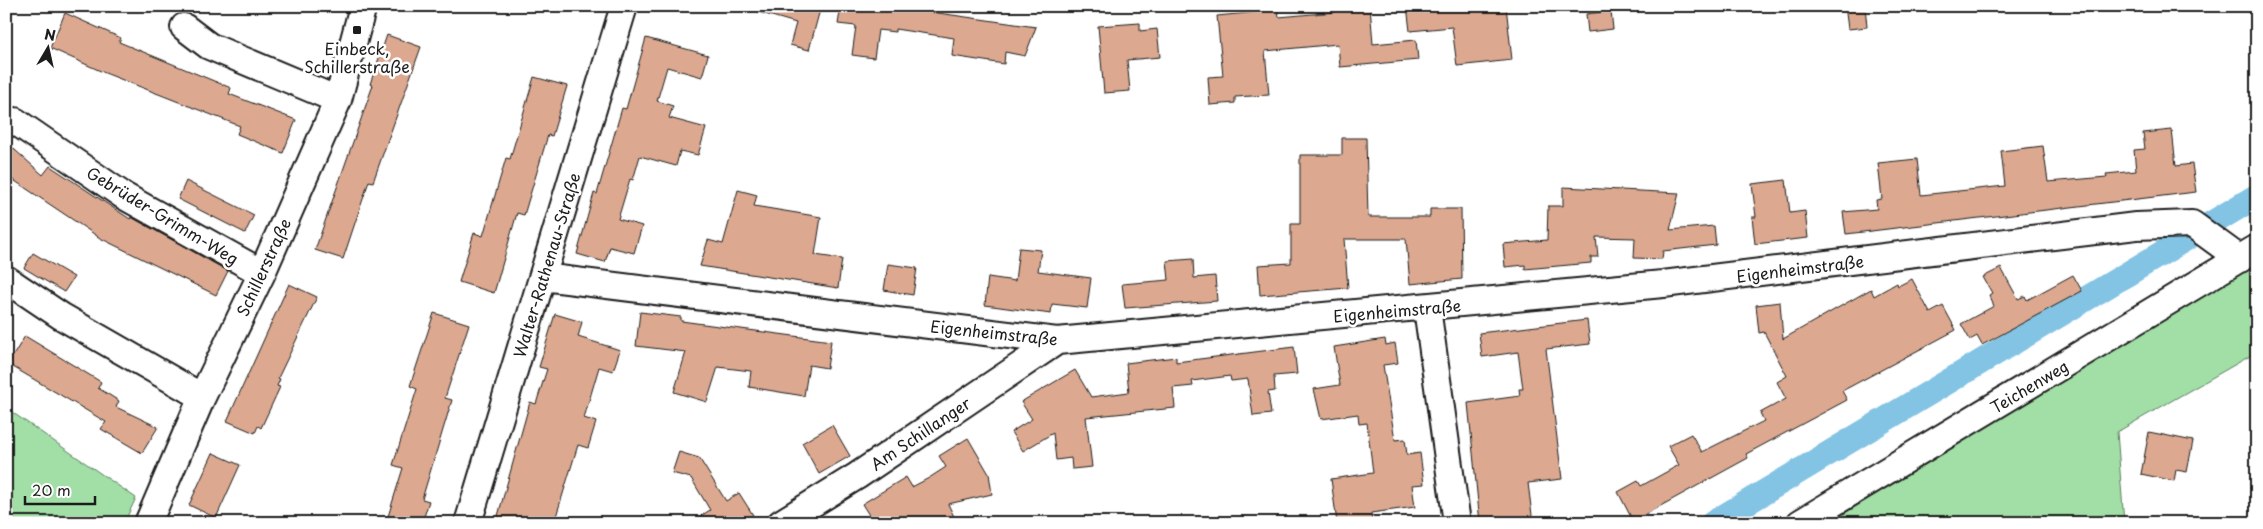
<svg xmlns="http://www.w3.org/2000/svg" width="2263" height="529" viewBox="0 0 2263 529" font-family="'Playpen Sans',sans-serif">
<style>
.green{fill:#a1dfa6;stroke:#5e7e61}
.lines{fill:none;stroke-linecap:round;stroke-linejoin:round}
.canal{stroke:#83c3e3;stroke-width:25}
.building{fill:#dca990;stroke:#1c1c1c}
.minor-casing{stroke:#1c1c1c;stroke-width:30}
.minor{stroke:#fff;stroke-width:26}
.poi-dot{fill:#1c1c1c;stroke:#fff;stroke-width:2}
.labels{text-anchor:middle;dominant-baseline:central;stroke-width:5;stroke-linejoin:round;paint-order:stroke}
.poi-label{font-size:16px;fill:#1c1c1c;stroke:#fff}
.street-label{font-size:16px;fill:#1c1c1c;stroke:#fff}
</style>
<rect width="100%" height="100%" fill="#fff"/>
<filter id="ink" filterUnits="userSpaceOnUse"><feTurbulence type="fractalNoise" baseFrequency=".02" numOctaves="2"/><feDisplacementMap in="SourceGraphic" scale="10" xChannelSelector="R" yChannelSelector="G"/><feConvolveMatrix kernelMatrix="1 2 1 2 8 2 1 2 1" color-interpolation-filters="sRGB"/></filter>
<g filter="url(#ink)">
<path class="green" d="M 2257,264 L 2257,352 L 2117,432 L 2124,523 L 1828,523 Z
M 6,408 L 136,498 L 124,523 L 6,523 Z"/>
<g class="lines">
<path class="canal" d="M 1713,523 L 2257,196"/>
</g>
<path class="building" d="M 759,6 L 821,6 L 809,50 L 790,45 L 796,23 L 758,12 Z
M 841,6 L 915,6 L 924,8 L 924,11 L 1036,27 L 1025,56 L 1005,52 L 1004,64 L 952,56 L 954,38 L 895,29 L 895,32 L 878,30 L 874,58 L 852,55 L 856,26 L 838,24 Z
M 1334,6 L 1370,6 L 1373,44 L 1416,40 L 1418,60 L 1340,67 L 1338,44 L 1265,51 L 1269,95 L 1235,97 L 1235,103 L 1210,105 L 1208,77 L 1223,76 L 1217,16 L 1278,10 L 1279,17 L 1335,12 Z
M 1407,6 L 1506,6 L 1512,60 L 1457,66 L 1452,27 L 1410,31 Z
M 1845,6 L 1865,6 L 1867,27 L 1848,29 Z
M 1611,11 L 1613,29 L 1588,32 L 1586,14 Z
M 65,13 L 121,38 L 119,42 L 231,88 L 229,94 L 296,120 L 283,153 L 237,134 L 240,126 L 105,73 L 50,48 Z
M 1140,23 L 1140,31 L 1157,29 L 1160,57 L 1127,60 L 1130,91 L 1104,93 L 1098,26 Z
M 387,35 L 421,47 L 373,182 L 369,181 L 343,259 L 315,250 L 373,85 L 370,84 Z
M 646,38 L 708,55 L 702,77 L 667,67 L 657,101 L 673,106 L 669,118 L 706,128 L 698,155 L 680,151 L 676,166 L 640,156 L 633,180 L 630,179 L 618,219 L 642,226 L 634,253 L 610,247 L 605,262 L 577,254 L 594,193 L 597,194 L 622,108 L 626,109 Z
M 534,77 L 567,86 L 552,136 L 548,135 L 524,215 L 517,213 L 494,293 L 459,282 L 474,233 L 483,236 L 506,158 L 510,159 Z
M 2172,130 L 2176,166 L 2192,164 L 2196,192 L 1846,234 L 1843,212 L 1877,209 L 1876,200 L 1882,199 L 1878,163 L 1917,159 L 1921,195 L 2005,186 L 2001,151 L 2043,146 L 2048,182 L 2107,177 L 2106,174 L 2136,171 L 2134,150 L 2145,149 L 2143,133 Z
M 1342,138 L 1366,138 L 1368,217 L 1430,217 L 1430,209 L 1461,209 L 1462,279 L 1410,284 L 1406,239 L 1344,239 L 1348,288 L 1260,295 L 1258,265 L 1291,263 L 1291,224 L 1300,224 L 1300,155 L 1342,155 Z
M 6,142 L 43,175 L 50,166 L 130,219 L 131,217 L 228,271 L 216,295 L 100,238 L 6,175 Z
M 1786,180 L 1790,213 L 1805,211 L 1808,238 L 1755,244 L 1752,217 L 1756,217 L 1752,184 Z
M 186,181 L 254,215 L 245,233 L 178,199 Z
M 1563,187 L 1679,193 L 1670,230 L 1714,226 L 1716,245 L 1663,251 L 1662,259 L 1634,258 L 1635,238 L 1596,237 L 1598,257 L 1591,257 L 1591,263 L 1525,269 L 1525,265 L 1505,267 L 1503,244 L 1547,240 L 1548,206 L 1563,206 Z
M 738,190 L 757,195 L 754,206 L 821,217 L 815,255 L 842,259 L 838,288 L 700,266 L 708,240 L 723,244 Z
M 1019,248 L 1041,250 L 1038,271 L 1091,278 L 1087,308 L 1052,304 L 1051,314 L 985,305 L 988,277 L 1015,281 Z
M 33,253 L 74,277 L 64,292 L 24,268 Z
M 1193,259 L 1194,278 L 1215,276 L 1217,301 L 1125,308 L 1122,284 L 1169,280 L 1167,261 Z
M 888,264 L 917,268 L 913,295 L 884,290 Z
M 2001,268 L 2018,299 L 2025,296 L 2027,300 L 2073,275 L 2082,291 L 1982,345 L 1977,336 L 1970,340 L 1961,324 L 1994,306 L 1989,295 L 1992,293 L 1983,277 Z
M 1912,279 L 1930,313 L 1943,306 L 1956,330 L 1842,391 L 1847,400 L 1746,454 L 1748,458 L 1633,521 L 1618,492 L 1638,481 L 1641,486 L 1679,465 L 1668,446 L 1691,434 L 1702,452 L 1764,421 L 1760,413 L 1786,399 L 1777,382 L 1787,376 L 1764,332 L 1759,333 L 1756,305 L 1780,302 L 1783,339 L 1871,289 L 1874,296 L 1897,283 L 1898,286 Z
M 289,284 L 317,297 L 278,378 L 280,379 L 277,386 L 280,387 L 261,428 L 258,426 L 255,433 L 227,421 Z
M 640,312 L 681,317 L 681,321 L 831,341 L 827,368 L 809,365 L 804,396 L 749,387 L 751,371 L 718,367 L 707,402 L 674,392 L 686,352 L 636,346 Z
M 434,313 L 469,324 L 445,398 L 452,400 L 422,499 L 429,501 L 422,523 L 386,523 L 403,468 L 393,465 L 417,389 L 410,386 Z
M 555,314 L 582,322 L 578,337 L 620,350 L 613,371 L 599,367 L 584,418 L 596,422 L 588,448 L 578,445 L 554,523 L 496,523 L 530,402 L 536,404 L 547,369 L 539,367 Z
M 1587,320 L 1590,344 L 1546,349 L 1562,479 L 1528,483 L 1533,523 L 1480,523 L 1468,403 L 1520,396 L 1519,389 L 1523,389 L 1518,352 L 1482,357 L 1479,333 Z
M 25,336 L 101,382 L 98,388 L 119,401 L 116,407 L 158,427 L 142,453 L 101,429 L 106,422 L 8,364 Z
M 1385,339 L 1386,345 L 1395,343 L 1398,363 L 1383,365 L 1395,440 L 1405,439 L 1407,455 L 1420,453 L 1424,484 L 1412,485 L 1415,507 L 1371,513 L 1372,523 L 1337,523 L 1331,479 L 1373,473 L 1367,423 L 1359,424 L 1358,414 L 1321,419 L 1314,389 L 1340,385 L 1334,347 Z
M 1294,347 L 1297,374 L 1274,376 L 1275,391 L 1268,392 L 1271,414 L 1253,416 L 1248,379 L 1231,381 L 1230,376 L 1192,381 L 1193,386 L 1173,388 L 1175,408 L 1086,417 L 1092,467 L 1072,469 L 1071,458 L 1056,460 L 1053,433 L 1023,451 L 1011,432 L 1032,419 L 1021,402 L 1075,370 L 1091,397 L 1129,392 L 1126,363 L 1176,357 L 1176,362 Z
M 832,425 L 850,456 L 819,474 L 802,443 Z
M 2149,432 L 2193,441 L 2187,472 L 2176,470 L 2174,481 L 2141,474 Z
M 968,438 L 989,474 L 992,494 L 948,504 L 957,523 L 874,523 L 862,504 L 906,477 L 912,487 L 929,478 L 946,467 L 939,456 Z
M 679,452 L 699,458 L 726,501 L 739,493 L 753,515 L 740,523 L 690,523 L 710,510 L 691,478 L 672,473 Z
M 213,453 L 240,465 L 216,518 L 189,505 Z"/>
<g class="lines">
<g class="minor-casing">
<path id="minor" d="M 184,27 L 209,46 L 338,100
M 15,121 L 124,196 L 262,273
M 543,277 L 1057,341 L 1663,284 L 2136,226 L 2192,224 L 2240,259
M 6,279 L 61,316 L 202,397
M 1427,308 L 1457,523
M 148,523 L 202,397 L 262,273 L 338,100 L 363,6
M 468,523 L 624,6
M 781,523 L 857,476 L 1057,341
M 1800,523 L 2257,248"/>
</g>
<use href="#minor" class="minor"/>
</g>
</g>
<rect class="poi-dot" x="352" y="25" width="10" height="10" rx="2.5"/>
<g class="labels">
<g class="poi-label">
<text x="357" y="48">Einbeck,<tspan x="357" dy="18">Schillerstraße</tspan></text>
</g>
<g class="street-label">
<text transform="translate(163 215) rotate(31)">Gebrüder-Grimm-Weg</text>
<text transform="translate(546 265) rotate(-73)">Walter-Rathenau-Straße</text>
<text transform="translate(263 267) rotate(-65)">Schillerstraße</text>
<text transform="translate(1800 268) rotate(-7)">Eigenheimstraße</text>
<text transform="translate(1397 310) rotate(-5)">Eigenheimstraße</text>
<text transform="translate(994 332) rotate(6)">Eigenheimstraße</text>
<text transform="translate(2029 386) rotate(-31)">Teichenweg</text>
<text transform="translate(920 433) rotate(-34)">Am Schillanger</text>
</g>
</g>
<rect width="2263" height="529" fill="none" stroke="#fff" stroke-width="25"/>
<rect x="12" y="12" width="2238" height="504" fill="none" stroke="#1c1c1c" stroke-width="2" filter="url(#ink)"/>
<g transform="translate(48 48) rotate(9)" stroke="#ffffff" stroke-width="4" paint-order="stroke">
<path d="M0-4L9 19L0 12L-9 19Z" fill="#1c1c1c"/>
<text y="-8" font-size="14" font-weight="bold" text-anchor="middle" fill="#1c1c1c">N</text>
</g>
<path d="M25 496v8h70v-8" fill="none" stroke="#1c1c1c" stroke-width="2.5"/>
<text x="32" y="496" font-size="15" fill="#1c1c1c" stroke="#ffffff" stroke-width="4" paint-order="stroke">20 m</text>
</svg>
